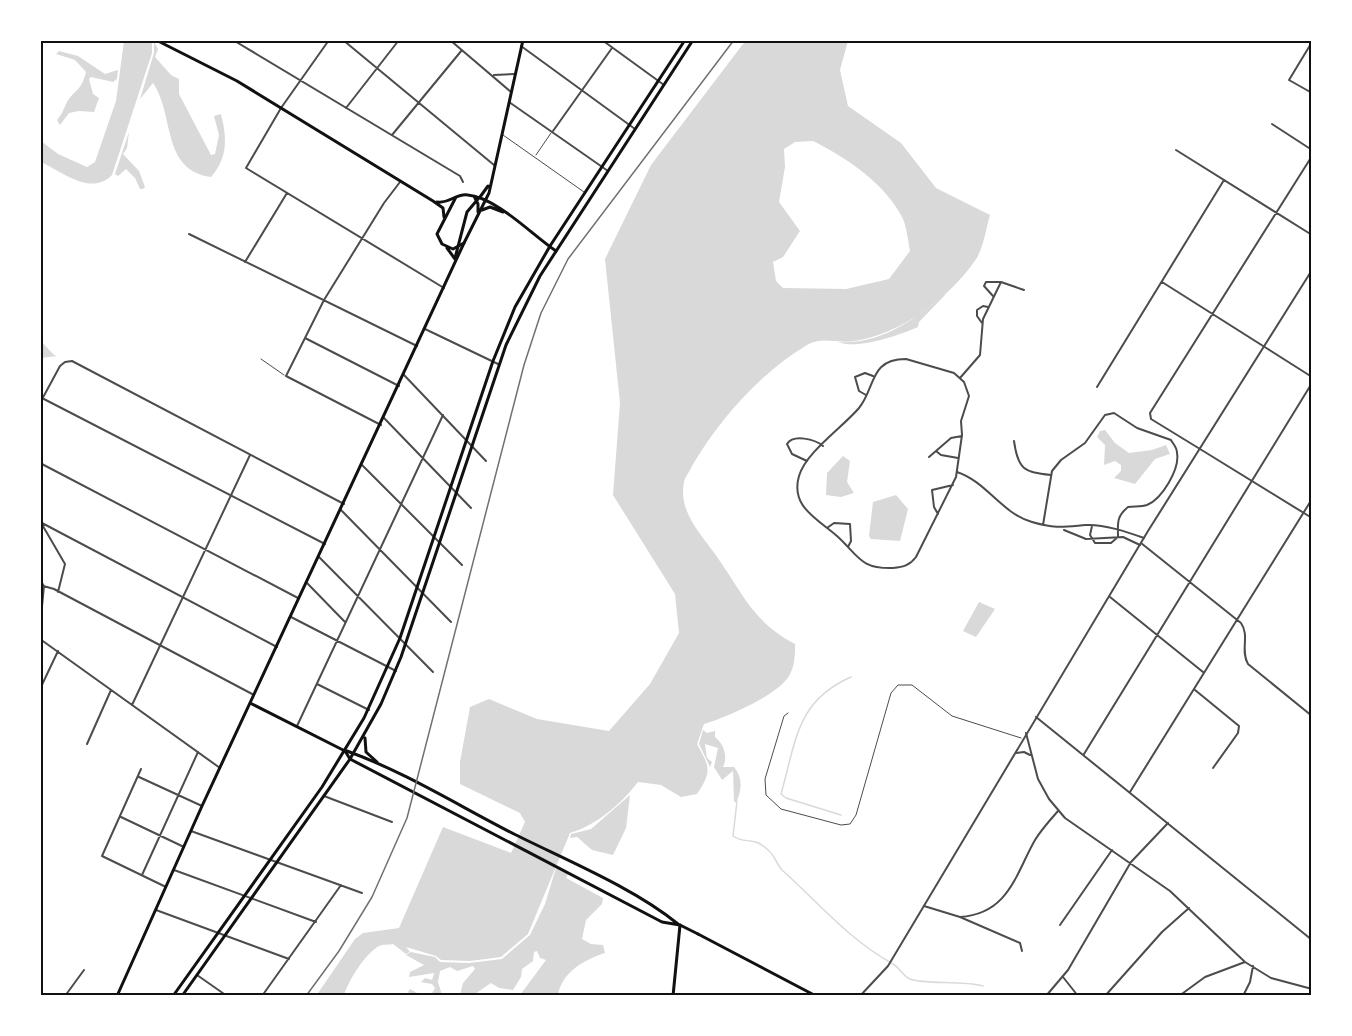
<svg xmlns="http://www.w3.org/2000/svg" width="1352" height="1036" viewBox="0 0 1352 1036" font-family="'Asap Condensed',sans-serif">
<style>
.water{fill:#d9d9d9;fill-rule:evenodd}
.lines{fill:none;stroke-linecap:round;stroke-linejoin:round}
.stream{stroke:#d9d9d9;stroke-width:1.5}
.service{stroke:#4c4c4c;stroke-width:1}
.minor{stroke:#4c4c4c;stroke-width:2}
.tertiary{stroke:#4c4c4c;stroke-width:2}
.secondary{stroke:#111;stroke-width:3}
.primary{stroke:#111;stroke-width:3}
.trunk{stroke:#111;stroke-width:3}
.rail{stroke:#707070;stroke-width:1.5}
.neatline{fill:none;stroke:#111;stroke-width:2}
</style>
<rect width="100%" height="100%" fill="#fff"/>
<path class="water" d="M 749,40 L 848,41 L 840,70 L 848,106 L 901,143 L 936,188 L 990,215 C 986,229 983,251 974,262 C 948,299 900,334 855,341 C 839,344 822,336 807,345 C 760,373 719,420 692,466 C 690,471 685,477 684,482 C 678,511 700,533 715,554 C 742,591 751,621 795,644 C 795,655 795,666 789,676 C 778,695 725,718 704,724 L 697,744 C 709,766 713,771 697,794 L 681,797 L 661,785 L 638,782 C 621,804 597,825 570,833 L 528,934 L 501,957 L 470,961 L 441,960 L 436,956 L 406,947 L 410,952 L 406,954 L 393,944 C 389,945 383,944 379,946 C 364,955 349,980 344,995 L 316,996 L 355,939 L 363,933 L 399,928 L 443,827 L 511,853 L 525,822 L 520,813 L 460,784 L 460,762 L 470,707 L 489,699 L 537,719 L 609,731 L 650,684 L 679,633 L 675,594 L 613,495 L 620,403 L 605,259 L 651,165 L 743,44 ZM 813,141 C 847,158 886,184 903,219 C 907,228 908,241 910,251 L 889,279 L 846,289 L 783,288 L 776,281 L 773,262 L 783,257 L 800,231 L 779,202 L 785,167 L 784,149 L 795,142 Z
M 124,41 L 152,41 L 152,53 L 112,175 C 91,196 64,173 41,162 L 41,141 L 58,154 L 87,167 L 95,162 L 116,101 Z
M 154,42 L 158,49 L 155,57 L 171,75 L 179,79 L 179,94 L 211,155 L 215,154 L 219,135 L 214,116 L 221,114 C 227,138 228,158 211,177 C 161,170 175,115 153,83 L 140,99 L 154,53 Z
M 59,51 L 78,56 L 105,74 L 118,70 L 117,79 L 113,82 L 91,77 L 89,79 L 93,94 L 99,98 L 94,112 L 79,111 L 69,113 L 60,125 L 57,120 C 63,113 63,110 67,102 C 75,89 81,92 86,72 L 75,60 L 56,54 Z
M 129,132 L 127,148 L 123,154 L 139,171 L 145,187 L 143,189 L 140,189 L 135,178 L 126,169 L 118,176 L 115,174 Z
M 947,293 L 919,322 L 918,327 C 900,335 857,350 838,342 C 881,345 915,319 947,293 Z
M 40,340 L 54,355 L 57,356 L 41,358 Z
M 1105,430 L 1115,443 L 1129,453 L 1152,450 L 1166,445 L 1170,454 L 1155,459 L 1135,484 L 1114,478 L 1121,471 L 1121,465 L 1115,461 L 1104,465 L 1105,445 L 1097,437 L 1100,431 Z
M 843,456 L 850,461 L 847,482 L 854,493 L 841,497 L 826,495 L 827,473 Z
M 896,495 L 908,509 L 900,541 L 871,539 L 869,536 L 873,502 Z
M 979,602 L 995,609 L 976,637 L 963,631 Z
M 703,730 L 707,733 L 715,731 L 715,737 C 724,744 728,757 723,767 L 734,767 C 743,778 742,790 736,803 L 734,801 L 733,771 L 722,780 L 714,767 L 718,748 L 705,744 L 707,758 L 712,762 L 710,767 L 699,744 Z
M 630,795 L 626,828 L 613,855 L 592,850 L 577,837 L 570,838 L 571,834 L 591,829 Z
M 556,868 L 568,874 L 566,878 L 603,898 L 602,904 L 586,920 L 582,939 L 591,944 L 603,945 L 605,953 C 584,960 562,972 558,995 L 520,995 L 546,960 L 540,958 L 537,951 L 534,952 L 533,961 L 522,969 L 521,977 L 513,990 L 499,988 L 491,983 L 472,996 L 460,995 L 463,983 L 475,969 L 473,966 L 457,971 L 450,967 L 440,971 L 438,982 L 442,995 L 411,995 L 408,992 L 410,989 L 419,994 L 431,995 L 435,988 L 432,984 L 421,982 L 425,978 L 432,980 L 434,973 L 409,977 L 410,972 L 424,965 L 406,955 L 411,952 L 435,957 L 440,962 L 469,963 L 502,959 L 530,935 L 545,904 Z"/>
<g class="lines">
<path class="stream" d="M 737,801 L 733,836 C 746,845 753,835 769,851 C 775,856 777,865 782,870 C 819,903 848,939 893,964 C 900,968 903,976 910,979 C 927,985 961,980 983,986
M 841,815 L 786,798 L 781,794 C 796,742 796,701 851,677"/>
<path class="service" d="M 503,135 L 584,192
M 536,155 L 551,133
M 261,359 L 284,375
M 788,713 L 784,716 L 765,779 L 766,795 L 781,809 L 841,825 L 850,824 L 856,815 L 891,693 L 898,685 L 912,685 L 952,716 L 1021,738"/>
<path class="minor" d="M 233,40 L 460,176 L 463,182
M 329,40 L 281,108 L 246,168 L 444,288
M 343,40 L 494,165
M 450,40 L 511,92
M 602,40 L 664,85
M 1244,41 L 1244,40
M 1312,42 L 1289,80 L 1312,93
M 521,46 L 635,129
M 494,75 L 515,74
M 509,102 L 608,171
M 346,108 L 399,40
M 1272,124 L 1312,150
M 553,131 L 612,48
M 392,135 L 462,50
M 1176,150 L 1312,235
M 189,234 L 417,346
M 245,262 L 287,193
M 1162,282 L 1312,377
M 993,296 L 984,286 L 986,282 L 1001,282 L 1024,290
M 982,323 L 977,316 L 977,310 L 983,306 L 988,307
M 425,329 L 498,364
M 305,338 L 399,386
M 906,359 L 954,373 L 964,382 L 969,396 L 961,421 L 962,435 L 956,477 L 916,557 C 910,565 904,567 893,568 C 860,569 859,556 837,536 C 818,519 790,507 799,476 C 806,452 843,427 859,408 C 876,387 869,359 906,359 Z
M 404,375 L 486,461
M 960,378 L 980,355 L 983,319 L 1001,282
M 1097,387 L 1224,180
M 866,395 L 859,391 L 855,377 L 865,373 L 873,376
M 40,397 L 325,544
M 40,403 L 60,366 L 65,362 L 72,361 L 344,504
M 384,418 L 471,508
M 381,425 L 286,376 L 324,300 L 384,203 L 400,182
M 1014,441 C 1018,470 1024,472 1051,475
M 1200,449 L 1151,419 L 1150,413 L 1312,156
M 936,451 L 941,455 L 958,458
M 929,457 L 951,438 L 962,436
M 807,461 L 792,454 L 787,444 C 793,434 815,439 823,446
M 40,463 L 298,598
M 362,465 L 462,565
M 957,472 C 987,482 1001,513 1032,522 C 1056,529 1063,527 1086,525 C 1104,524 1127,532 1144,538
M 341,510 L 451,622
M 938,514 L 934,507 L 932,490 L 953,485
M 40,521 L 65,564 L 58,592
M 42,523 L 277,647
M 1043,525 L 1052,471 L 1061,460 L 1085,443 L 1105,415 L 1114,413 L 1137,428 L 1171,440 C 1173,444 1177,447 1177,453 C 1180,469 1162,499 1147,505 C 1141,507 1134,506 1128,507 C 1116,517 1118,523 1118,537 L 1111,543 L 1095,543 L 1090,535 L 1092,526
M 827,528 L 834,523 L 850,524 L 851,541 L 848,547
M 1064,530 L 1086,539 L 1123,537 L 1140,545
M 1141,543 L 1241,623 C 1250,636 1240,650 1248,664 L 1312,716
M 319,557 L 433,672
M 40,580 L 44,586
M 307,583 L 345,622
M 40,585 L 54,589 L 254,695
M 1110,597 L 1203,672
M 291,617 L 396,671
M 40,627 L 44,586
M 40,639 L 220,768
M 317,684 L 369,710
M 40,689 L 58,651
M 1195,690 L 1239,726 L 1238,733 L 1213,768
M 132,705 L 250,455
M 297,726 L 443,415
M 1026,733 L 1038,779 L 1049,799 L 1065,818 L 1170,891 L 1245,962 L 1271,978 L 1312,989
M 87,744 L 111,690
M 1016,753 L 1024,752 L 1030,755
M 1084,754 L 1312,383
M 141,769 L 102,856 L 166,887
M 139,777 L 202,806
M 1130,792 L 1312,499
M 324,796 L 392,822
M 121,817 L 184,847
M 191,831 L 362,893
M 174,870 L 316,922
M 142,875 L 198,752
M 924,906 L 960,917 L 1020,943 L 1022,951
M 156,910 L 289,959
M 960,917 C 1009,914 1016,873 1035,840 C 1041,830 1050,820 1058,811
M 1060,925 L 1112,850
M 197,975 L 227,996
M 1063,977 L 1078,996
M 65,996 L 84,970
M 262,996 L 341,885
M 1046,996 L 1068,970 L 1131,862 L 1168,823
M 1105,996 L 1162,932 L 1189,908
M 1179,996 L 1205,977 L 1245,962
M 1243,996 L 1250,982 L 1253,966"/>
<path class="tertiary" d="M 1200,449 L 1312,518
M 1036,717 L 1312,940
M 860,996 L 888,966 L 1148,531 L 1312,270"/>
<path class="secondary" d="M 455,258 L 467,212 L 478,199
M 250,703 L 345,751
M 117,996 L 202,806 L 464,243"/>
<path class="primary" d="M 156,40 L 237,81 L 433,201 L 443,208 L 444,217
M 474,196 L 478,204 L 478,212
M 456,197 L 437,234 L 442,244 L 453,249 L 464,243 L 489,193 L 523,40
M 480,197 L 488,186
M 437,202 C 449,204 456,193 468,195 C 497,198 531,234 556,251
M 482,210 L 490,207 L 503,212
M 447,248 L 455,259
M 673,996 L 680,925 L 698,934"/>
<path class="trunk" d="M 365,738 L 366,752 L 377,762
M 345,751 L 350,759 L 662,922 L 680,925
M 347,751 C 405,772 459,806 514,834 C 566,860 634,888 678,924
M 698,934 L 816,996
M 173,996 L 322,787 L 364,718 L 400,638 L 493,361 L 515,307 L 550,246 L 685,40
M 182,996 L 350,759 L 381,704 L 401,657 L 506,345 L 540,276 L 693,40"/>
<path class="rail" d="M 306,996 L 339,951 L 372,897 L 407,818 L 524,365 L 541,313 L 568,259 L 734,40"/>
</g>
<rect width="1352" height="1036" fill="none" stroke="#ffffff" stroke-width="84"/>
<rect x="42" y="42" width="1268" height="952" class="neatline"/>
</svg>
